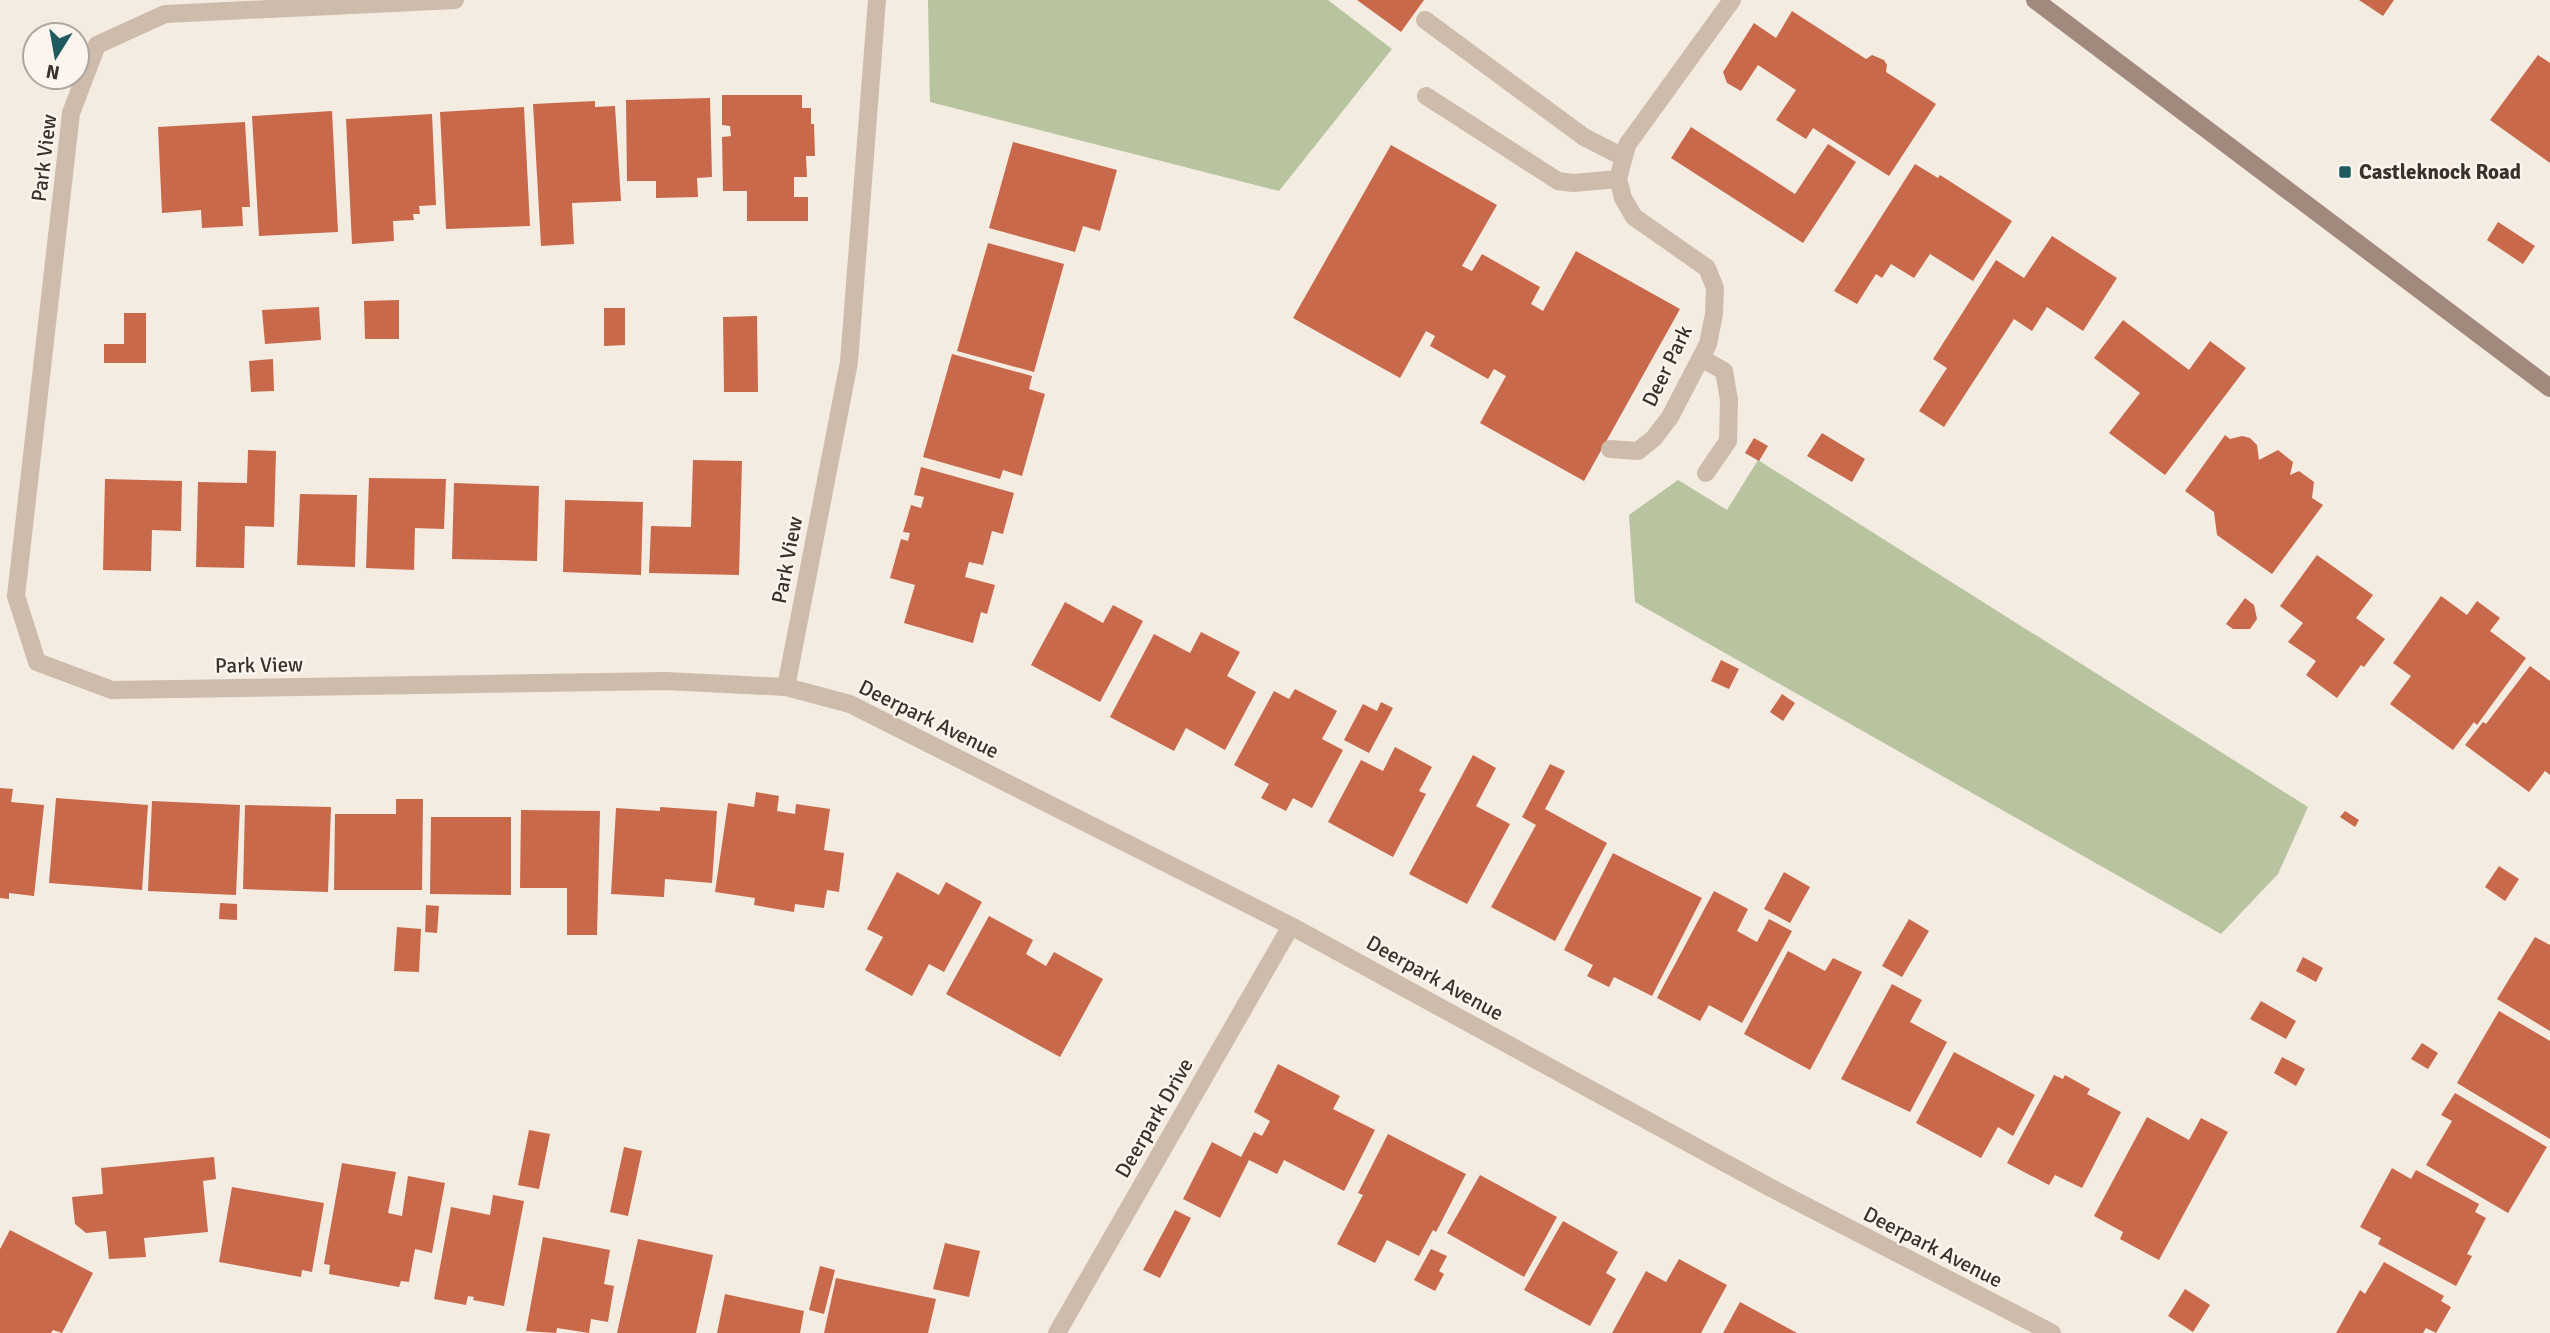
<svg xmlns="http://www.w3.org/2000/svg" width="2550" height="1333" viewBox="0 0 2550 1333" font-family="Signika,sans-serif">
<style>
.green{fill:#b8c4a0}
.building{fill:#c8694b}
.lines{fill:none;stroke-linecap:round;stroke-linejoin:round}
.service{stroke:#cdbbac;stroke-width:18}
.minor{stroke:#cdbbac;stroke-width:18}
.secondary{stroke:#a18a7d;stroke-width:18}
.poi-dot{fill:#1f5a5e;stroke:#fbf5ee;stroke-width:2.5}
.labels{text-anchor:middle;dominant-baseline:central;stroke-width:5;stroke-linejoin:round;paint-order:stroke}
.street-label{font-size:21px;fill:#3b302b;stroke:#fbf5ee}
.poi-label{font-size:21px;font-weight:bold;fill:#3b302b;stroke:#fbf5ee;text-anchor:start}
</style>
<rect width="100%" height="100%" fill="#f4ebe1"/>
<path class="green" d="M 928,0 L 1328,0 L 1392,49 L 1279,191 L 930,102 Z
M 1758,460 L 2308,807 L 2278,874 L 2221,934 L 1635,602 L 1629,515 L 1678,480 L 1727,510 Z"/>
<path class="building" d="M 1357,0 L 1424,0 L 1401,32 Z
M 2359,0 L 2394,0 L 2383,16 Z
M 1792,11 L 1866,59 L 1872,55 L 1884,60 L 1887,65 L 1886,72 L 1936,104 L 1889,176 L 1813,128 L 1806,139 L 1776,120 L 1796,90 L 1758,65 L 1741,91 L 1727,83 L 1723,72 L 1754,23 L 1776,38 Z
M 2538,55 L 2550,63 L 2550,163 L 2490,120 Z
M 722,95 L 802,95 L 802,108 L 811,108 L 811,124 L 814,124 L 815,156 L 806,156 L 807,177 L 794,177 L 794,197 L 808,197 L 808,221 L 747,221 L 747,191 L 723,191 L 722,137 L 731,136 L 730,126 L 722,125 Z
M 710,98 L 712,177 L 697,178 L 698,197 L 656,198 L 656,181 L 627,181 L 626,100 Z
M 595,101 L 595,107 L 615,106 L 621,201 L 572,203 L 574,244 L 541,246 L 533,104 Z
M 524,107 L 530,226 L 446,229 L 440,112 Z
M 332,111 L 338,232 L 259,236 L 252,116 Z
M 432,114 L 436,205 L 419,206 L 420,214 L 413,214 L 414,220 L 393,221 L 394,241 L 352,244 L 346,119 Z
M 245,122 L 250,207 L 242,207 L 243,226 L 202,228 L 201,210 L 162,213 L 158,127 Z
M 1691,127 L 1795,194 L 1828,144 L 1856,162 L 1803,243 L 1671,158 Z
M 1013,142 L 1117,170 L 1100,231 L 1083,226 L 1075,252 L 989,228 Z
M 1391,145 L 1497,205 L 1462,266 L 1472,271 L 1482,254 L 1540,287 L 1531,304 L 1543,311 L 1576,251 L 1680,309 L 1584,481 L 1480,423 L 1506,376 L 1494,369 L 1488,379 L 1430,346 L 1435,336 L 1426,331 L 1400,378 L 1293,318 Z
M 1915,164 L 1938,178 L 1940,175 L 2012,221 L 1973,281 L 1930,254 L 1914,278 L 1891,264 L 1882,278 L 1876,274 L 1857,304 L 1834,291 Z
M 2498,222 L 2535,246 L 2523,264 L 2487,240 Z
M 2052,236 L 2117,278 L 2083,331 L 2047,307 L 2032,331 L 2014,319 L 1944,427 L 1919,411 L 1947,368 L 1933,359 L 1996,260 L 2024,278 Z
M 988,243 L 1064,264 L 1034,372 L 957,351 Z
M 399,300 L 399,339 L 365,339 L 364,301 Z
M 319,307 L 321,340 L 265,344 L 262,310 Z
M 604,308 L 625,308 L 625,345 L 604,346 Z
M 124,313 L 146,313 L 146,363 L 104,363 L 104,344 L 124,344 Z
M 757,316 L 758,392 L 724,392 L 723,317 Z
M 2123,320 L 2189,370 L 2210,341 L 2246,368 L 2165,475 L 2109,433 L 2140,393 L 2094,358 Z
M 952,354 L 1032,376 L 1029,389 L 1045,394 L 1022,476 L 1003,470 L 1000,479 L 923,457 Z
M 273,359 L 274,391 L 251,392 L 249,361 Z
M 1822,433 L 1865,459 L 1852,482 L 1807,456 Z
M 2225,435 L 2230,439 L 2242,436 L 2250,438 L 2257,445 L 2259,460 L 2278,450 L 2293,462 L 2290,475 L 2299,471 L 2314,482 L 2312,498 L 2323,505 L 2272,574 L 2217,535 L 2214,512 L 2185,491 Z
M 1754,438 L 1768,446 L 1759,461 L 1745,453 Z
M 248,450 L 276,451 L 274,527 L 245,526 L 244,568 L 196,567 L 198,482 L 247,483 Z
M 693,460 L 742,461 L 739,575 L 649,573 L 651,526 L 691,527 Z
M 921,467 L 1014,493 L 1003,534 L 992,531 L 983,565 L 969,562 L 965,577 L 995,585 L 987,614 L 981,612 L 973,643 L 904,623 L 915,585 L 890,578 L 901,539 L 908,541 L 910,533 L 903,532 L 911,505 L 921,508 L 924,497 L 914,495 Z
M 369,478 L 446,479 L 444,529 L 415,528 L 414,570 L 366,568 Z
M 105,479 L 182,481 L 181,531 L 152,530 L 151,571 L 103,570 Z
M 454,483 L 539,486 L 537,561 L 452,559 Z
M 300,494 L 357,495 L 355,567 L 297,565 Z
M 565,500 L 643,502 L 641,575 L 563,572 Z
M 2317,555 L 2373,595 L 2356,618 L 2385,639 L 2364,667 L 2361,665 L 2337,698 L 2306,675 L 2316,661 L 2288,642 L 2303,623 L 2280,606 Z
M 2441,596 L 2467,615 L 2477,601 L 2500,618 L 2490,631 L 2526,658 L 2477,725 L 2474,722 L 2453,750 L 2390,704 L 2411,676 L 2393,663 Z
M 2245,598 L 2254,605 L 2257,619 L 2250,629 L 2233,629 L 2226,624 Z
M 1065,602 L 1103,623 L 1113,605 L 1143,621 L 1100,702 L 1031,665 Z
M 1201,632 L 1240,652 L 1227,676 L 1256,692 L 1225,750 L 1186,728 L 1174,751 L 1110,717 L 1154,634 L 1190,653 Z
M 1721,660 L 1739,669 L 1729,689 L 1711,681 Z
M 2530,666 L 2550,681 L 2550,775 L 2545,771 L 2529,792 L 2465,745 L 2483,722 L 2486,724 Z
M 1295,689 L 1337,711 L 1322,739 L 1343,750 L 1312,808 L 1293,798 L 1286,811 L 1261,798 L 1269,784 L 1234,765 L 1274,691 L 1289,699 Z
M 1782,694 L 1795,703 L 1783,721 L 1770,712 Z
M 1381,702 L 1393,708 L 1369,753 L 1344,740 L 1363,704 L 1377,711 Z
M 1395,747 L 1432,767 L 1419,791 L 1426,794 L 1393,857 L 1328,822 L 1361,760 L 1383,771 Z
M 1473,755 L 1496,768 L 1476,806 L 1510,824 L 1467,904 L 1409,874 Z
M 1550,764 L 1565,771 L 1545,809 L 1607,843 L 1555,941 L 1491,907 L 1536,825 L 1522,817 Z
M 0,788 L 13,789 L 11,802 L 44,805 L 34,896 L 9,893 L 9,899 L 0,898 Z
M 756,792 L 779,796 L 777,811 L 795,814 L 796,804 L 830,809 L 824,850 L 844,853 L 839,892 L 827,890 L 824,908 L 795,904 L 794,912 L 754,905 L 755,898 L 715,892 L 728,803 L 754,807 Z
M 56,798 L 148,805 L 142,890 L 49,883 Z
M 396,799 L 423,799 L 422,890 L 334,890 L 335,814 L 396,814 Z
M 152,801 L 240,805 L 236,895 L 148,891 Z
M 245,805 L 331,807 L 328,892 L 243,889 Z
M 660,807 L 717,811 L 712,883 L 665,879 L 664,897 L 611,894 L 616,808 L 660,811 Z
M 521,810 L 600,811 L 597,935 L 567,935 L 567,888 L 520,888 Z
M 2345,811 L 2359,820 L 2355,827 L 2340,817 Z
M 431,817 L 511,817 L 511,895 L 430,894 Z
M 1613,853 L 1702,898 L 1652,996 L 1614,977 L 1609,987 L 1587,976 L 1593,965 L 1564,950 Z
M 2499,866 L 2519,879 L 2505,901 L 2485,887 Z
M 897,872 L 939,895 L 946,882 L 982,902 L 944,972 L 929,964 L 912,996 L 865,970 L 883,937 L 867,929 Z
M 1784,872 L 1810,887 L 1790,923 L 1764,909 Z
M 1714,891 L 1748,909 L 1737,931 L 1757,942 L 1769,919 L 1792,931 L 1742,1023 L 1709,1005 L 1700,1021 L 1657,998 Z
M 220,903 L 237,904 L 237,920 L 219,919 Z
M 426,905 L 439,906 L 437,933 L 425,932 Z
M 989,916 L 1033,940 L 1026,954 L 1046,966 L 1054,952 L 1103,979 L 1060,1057 L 946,994 Z
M 1909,919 L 1929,931 L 1902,977 L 1882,966 Z
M 397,927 L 421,929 L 419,972 L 394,971 Z
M 2535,937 L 2550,945 L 2550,1031 L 2497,999 Z
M 1788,951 L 1825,971 L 1833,958 L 1862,972 L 1810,1070 L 1744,1034 Z
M 2303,957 L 2323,968 L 2316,982 L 2296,971 Z
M 1892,984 L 1922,1000 L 1910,1022 L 1947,1042 L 1910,1112 L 1841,1079 Z
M 2261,1001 L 2296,1021 L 2286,1039 L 2250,1019 Z
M 2499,1011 L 2550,1041 L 2550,1139 L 2457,1083 Z
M 2422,1043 L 2438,1053 L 2428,1069 L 2411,1059 Z
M 1954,1052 L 2035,1095 L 2013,1136 L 1998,1127 L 1981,1158 L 1916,1123 Z
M 2282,1057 L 2305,1069 L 2296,1086 L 2274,1073 Z
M 1278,1064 L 1340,1096 L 1333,1109 L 1375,1130 L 1344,1191 L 1284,1160 L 1277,1174 L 1249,1160 L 1220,1218 L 1183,1199 L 1212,1142 L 1241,1157 L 1254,1132 L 1262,1136 L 1270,1121 L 1254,1112 Z
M 2054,1075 L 2063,1079 L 2065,1075 L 2090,1089 L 2087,1094 L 2121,1112 L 2082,1188 L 2055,1175 L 2049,1185 L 2007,1163 Z
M 2455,1093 L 2547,1147 L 2508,1213 L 2426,1165 L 2452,1121 L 2441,1115 Z
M 2147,1117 L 2189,1140 L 2201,1118 L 2228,1132 L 2159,1260 L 2120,1239 L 2123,1232 L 2094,1216 Z
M 529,1130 L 550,1134 L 539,1189 L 518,1185 Z
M 1388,1134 L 1466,1174 L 1436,1232 L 1433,1230 L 1419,1256 L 1387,1240 L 1375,1263 L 1337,1244 L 1363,1195 L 1358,1193 Z
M 624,1147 L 642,1151 L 628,1216 L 610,1212 Z
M 214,1157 L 216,1179 L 203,1181 L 208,1232 L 144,1238 L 146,1257 L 109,1259 L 106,1231 L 86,1233 L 75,1224 L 72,1197 L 103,1194 L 101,1168 Z
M 342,1163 L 396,1172 L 388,1213 L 402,1216 L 408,1176 L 445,1183 L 432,1253 L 415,1249 L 409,1282 L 401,1281 L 399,1287 L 329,1274 L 330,1265 L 324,1264 Z
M 2392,1168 L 2411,1179 L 2416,1170 L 2479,1204 L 2475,1212 L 2486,1218 L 2467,1254 L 2472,1256 L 2456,1286 L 2378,1244 L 2381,1238 L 2360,1227 Z
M 1480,1175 L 1557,1217 L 1524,1277 L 1447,1233 Z
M 232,1187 L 324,1203 L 312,1272 L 302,1270 L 301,1277 L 219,1262 Z
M 493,1195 L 524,1201 L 504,1306 L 473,1300 L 474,1297 L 468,1296 L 466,1305 L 434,1299 L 451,1207 L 490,1215 Z
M 1175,1210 L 1191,1218 L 1160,1278 L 1143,1270 Z
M 1563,1221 L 1618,1252 L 1606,1273 L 1616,1279 L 1590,1326 L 1524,1290 Z
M 10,1230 L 93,1273 L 62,1333 L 53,1330 L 51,1333 L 0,1333 L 0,1249 Z
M 543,1237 L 610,1250 L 604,1284 L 614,1286 L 608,1322 L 591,1319 L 589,1333 L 557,1328 L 556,1333 L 526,1331 Z
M 638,1239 L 713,1255 L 696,1333 L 617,1333 Z
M 945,1243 L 980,1251 L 969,1297 L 933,1289 Z
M 1431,1249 L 1447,1256 L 1439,1271 L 1444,1274 L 1435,1291 L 1414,1280 Z
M 1679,1259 L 1727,1285 L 1701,1333 L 1612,1333 L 1646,1271 L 1666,1282 Z
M 2384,1262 L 2444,1296 L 2441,1301 L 2451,1307 L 2436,1333 L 2426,1328 L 2423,1333 L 2336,1333 L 2360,1290 L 2365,1294 Z
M 820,1266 L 835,1270 L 824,1314 L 809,1310 Z
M 836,1278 L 936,1299 L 928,1333 L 824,1333 Z
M 2185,1289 L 2210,1305 L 2193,1332 L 2168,1316 Z
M 725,1294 L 804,1311 L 800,1333 L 717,1333 Z
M 1740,1302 L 1797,1333 L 1723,1333 Z"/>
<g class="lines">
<path class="service" d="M 1425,20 L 1584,137 L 1623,157
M 1701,358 L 1724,371 L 1729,400 L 1728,441 L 1706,473"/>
<path class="minor" d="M 455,0 L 165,14 L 97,45 L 71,113 L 16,596 L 37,662 L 112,690 L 666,681 L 786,687 L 849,362 L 877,0
M 1426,96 L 1558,181 L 1573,183 L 1618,179
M 1610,449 L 1638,451 L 1654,438 L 1670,417 L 1708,344 L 1714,314 L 1715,288 L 1707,268 L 1634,217 L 1623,198 L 1618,179 L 1627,145 L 1732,0
M 786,687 L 850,704 L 1291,926 L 1773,1189 L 2052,1333
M 1057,1333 L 1291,926"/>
<path class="secondary" d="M 2035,0 L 2550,388"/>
</g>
<rect class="poi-dot" x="2338" y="165" width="14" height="14" rx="3.5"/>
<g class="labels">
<g class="street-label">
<text transform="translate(44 158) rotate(-83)">Park View</text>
<text transform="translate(1667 366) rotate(-64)">Deer Park</text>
<text transform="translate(787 560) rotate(-79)">Park View</text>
<text transform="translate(259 665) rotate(-1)">Park View</text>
<text transform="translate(929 719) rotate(26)">Deerpark Avenue</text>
<text transform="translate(1435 978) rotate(29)">Deerpark Avenue</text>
<text transform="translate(1154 1118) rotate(-60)">Deerpark Drive</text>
<text transform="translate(1933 1247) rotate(27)">Deerpark Avenue</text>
</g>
<g class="poi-label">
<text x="2359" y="172">Castleknock Road</text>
</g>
</g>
<g transform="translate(56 56) rotate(191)"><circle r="33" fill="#fbf5ee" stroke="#aea6a0" stroke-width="2"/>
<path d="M0-5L12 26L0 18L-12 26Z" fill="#1f5a5e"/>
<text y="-10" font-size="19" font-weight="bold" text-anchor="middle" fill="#3b302b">N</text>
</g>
</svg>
